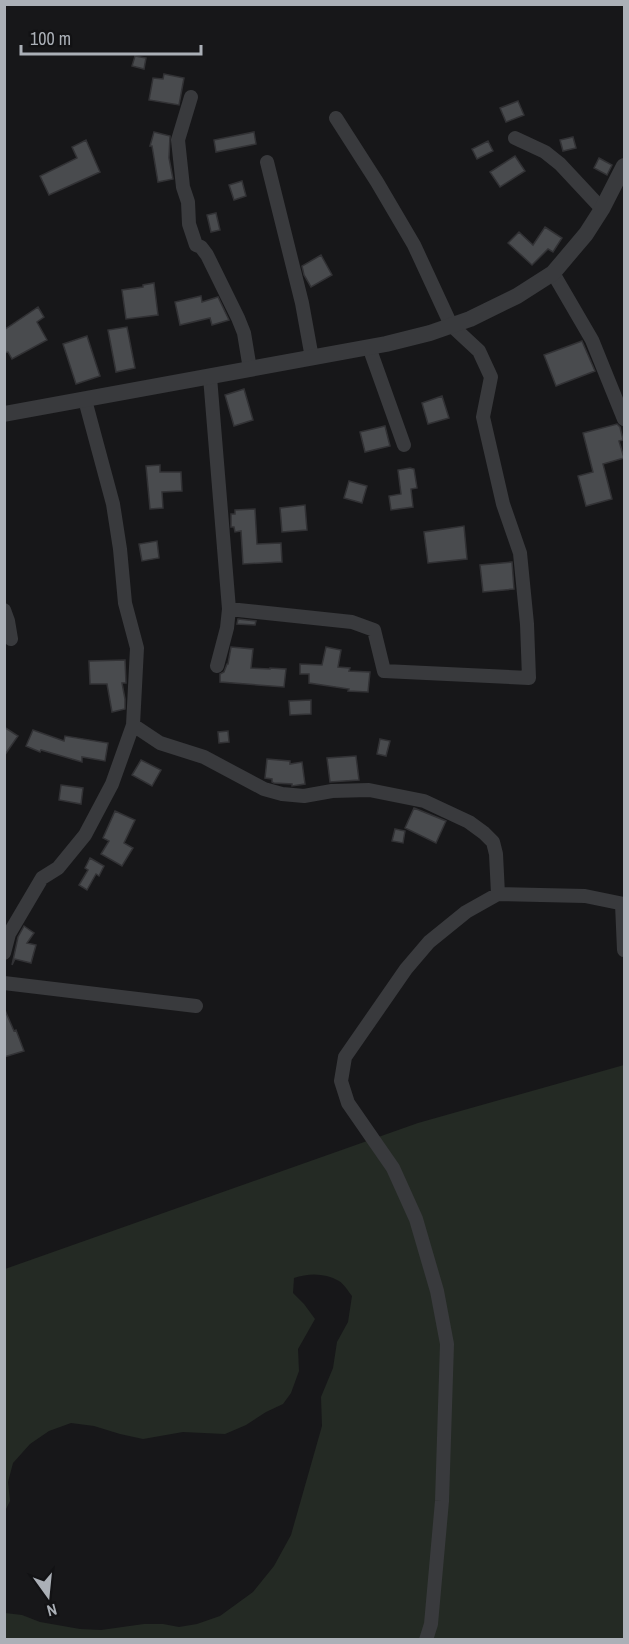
<svg xmlns="http://www.w3.org/2000/svg" width="629" height="1644" viewBox="0 0 629 1644" font-family="'Archivo Narrow',sans-serif">
<style>
.green{fill:#242a24}
.building{fill:#494b4e;stroke:#323235;stroke-width:1.5}
.lines{fill:none;stroke-linecap:round;stroke-linejoin:round}
.minor{stroke:#393a3d;stroke-width:14}
.tertiary{stroke:#393a3d;stroke-width:16}
</style>
<rect width="100%" height="100%" fill="#171719"/>
<path class="green" d="M 624,1065 L 624,1639 L 5,1639 L 5,1613 L 22,1615 L 40,1622 L 80,1629 L 101,1630 L 144,1624 L 163,1624 L 179,1627 L 197,1624 L 220,1616 L 253,1592 L 274,1566 L 291,1535 L 322,1426 L 321,1397 L 333,1368 L 337,1342 L 348,1322 L 352,1296 C 348,1291 344,1284 339,1281 C 325,1273 309,1273 294,1278 L 293,1293 L 304,1304 L 315,1319 L 298,1349 L 299,1371 L 291,1393 L 283,1404 L 266,1412 L 246,1425 L 225,1434 L 183,1432 L 143,1439 L 120,1434 L 94,1426 L 71,1423 L 49,1431 L 30,1444 L 13,1463 L 8,1482 L 10,1501 L 5,1511 L 5,1269 L 418,1123 Z"/>
<path class="building" d="M 135,56 L 146,58 L 144,69 L 132,66 Z
M 164,74 L 184,78 L 179,105 L 149,100 L 153,78 L 163,79 Z
M 518,101 L 524,115 L 506,122 L 500,108 Z
M 154,132 L 170,136 L 169,158 L 173,179 L 158,182 L 152,146 L 150,146 Z
M 254,132 L 256,144 L 216,152 L 214,140 Z
M 573,137 L 576,148 L 563,151 L 560,140 Z
M 86,140 L 100,172 L 49,195 L 40,176 L 77,158 L 72,147 Z
M 488,141 L 493,151 L 477,159 L 472,149 Z
M 515,156 L 525,171 L 500,187 L 490,172 Z
M 599,158 L 612,165 L 607,175 L 594,168 Z
M 242,181 L 246,196 L 234,200 L 229,185 Z
M 216,213 L 220,230 L 211,232 L 207,215 Z
M 545,227 L 562,238 L 553,252 L 548,249 L 532,265 L 508,243 L 519,232 L 533,245 Z
M 321,255 L 332,275 L 311,287 L 304,275 L 302,266 Z
M 154,283 L 158,315 L 126,319 L 122,290 L 143,287 L 143,285 Z
M 201,296 L 202,302 L 218,297 L 229,320 L 212,325 L 210,318 L 180,325 L 175,302 Z
M 38,307 L 44,317 L 37,322 L 47,340 L 12,359 L 8,352 L 4,353 L 4,330 Z
M 127,327 L 135,368 L 116,372 L 108,330 Z
M 87,336 L 100,376 L 76,384 L 63,344 Z
M 582,341 L 595,371 L 556,386 L 544,355 Z
M 244,389 L 253,420 L 234,426 L 225,395 Z
M 442,396 L 449,418 L 428,424 L 422,403 Z
M 617,424 L 620,427 L 623,440 L 619,441 L 624,458 L 603,464 L 612,499 L 586,506 L 578,476 L 593,472 L 583,433 Z
M 385,426 L 390,446 L 365,452 L 360,432 Z
M 160,465 L 160,472 L 181,472 L 182,491 L 162,492 L 163,508 L 150,509 L 146,466 Z
M 410,468 L 414,469 L 417,488 L 411,489 L 413,507 L 391,510 L 389,496 L 401,494 L 398,470 Z
M 349,481 L 367,486 L 362,503 L 344,498 Z
M 305,505 L 307,530 L 282,532 L 280,508 Z
M 255,509 L 257,544 L 281,543 L 282,562 L 243,564 L 241,531 L 235,532 L 234,527 L 231,527 L 231,514 L 235,514 L 235,510 Z
M 464,526 L 467,559 L 428,563 L 424,532 Z
M 157,541 L 159,558 L 142,561 L 139,544 Z
M 512,562 L 514,589 L 483,592 L 480,565 Z
M 238,619 L 256,621 L 255,625 L 237,624 Z
M 231,647 L 253,649 L 251,668 L 270,669 L 270,668 L 286,669 L 284,687 L 220,682 L 220,674 L 224,672 L 227,664 L 228,664 Z
M 326,647 L 341,650 L 338,667 L 350,668 L 349,671 L 370,672 L 368,692 L 348,691 L 349,689 L 309,683 L 309,674 L 300,674 L 300,664 L 322,665 Z
M 125,660 L 126,683 L 122,683 L 125,699 L 125,709 L 112,712 L 107,684 L 90,684 L 89,661 Z
M 311,700 L 311,714 L 290,715 L 289,701 Z
M 4,727 L 18,736 L 4,756 Z
M 33,730 L 64,741 L 65,736 L 108,743 L 105,761 L 82,757 L 82,762 L 41,750 L 40,752 L 26,746 Z
M 228,731 L 229,742 L 219,743 L 218,732 Z
M 380,739 L 390,741 L 386,756 L 377,754 Z
M 356,756 L 359,780 L 330,782 L 327,758 Z
M 267,759 L 290,761 L 290,764 L 302,762 L 305,784 L 292,786 L 292,784 L 274,783 L 272,782 L 272,779 L 265,778 Z
M 141,760 L 161,770 L 152,786 L 132,775 Z
M 61,785 L 83,788 L 81,804 L 59,800 Z
M 414,808 L 446,821 L 436,843 L 405,828 Z
M 115,811 L 135,820 L 124,843 L 133,848 L 122,866 L 101,854 L 109,841 L 103,838 Z
M 395,829 L 405,831 L 403,843 L 392,841 Z
M 90,858 L 104,866 L 99,876 L 96,874 L 87,890 L 79,885 L 88,870 L 85,868 Z
M 24,926 L 34,933 L 27,943 L 36,945 L 31,963 L 15,959 L 12,965 L 18,937 Z
M 4,1008 L 14,1031 L 16,1030 L 24,1051 L 4,1057 Z"/>
<g class="lines">
<path class="minor" d="M 191,97 L 178,140 L 183,187 L 188,202 L 189,224 L 196,245 L 201,247 L 207,255 L 238,318 L 244,333 L 250,369
M 515,138 L 545,152 L 560,164 L 602,209
M 267,162 L 302,303 L 312,358
M 553,273 L 592,340 L 624,419
M 369,347 L 404,445
M 210,377 L 229,609 L 227,628 L 217,666
M 229,609 L 352,622 L 374,630 L 384,671 L 529,678 L 527,624 L 520,553 L 503,504 L 483,417 L 491,377 L 479,351 L 451,325 L 414,245 L 377,182 L 336,118
M 4,610 L 8,621 L 11,639
M 133,725 L 160,743 L 204,757 L 264,789 L 282,794 L 304,796 L 332,791 L 369,790 L 424,801 L 469,822 L 484,833 L 493,842 L 496,854 L 498,894
M 622,904 L 624,950
M 4,953 L 9,934 L 42,878 L 58,868 L 85,835 L 112,784 L 133,725 L 137,648 L 125,603 L 120,549 L 113,504 L 85,400
M 4,983 L 196,1006
M 426,1640 L 431,1624 L 442,1501 L 447,1344 L 437,1291 L 416,1219 L 393,1168 L 348,1103 L 341,1081 L 345,1057 L 406,969 L 429,942 L 466,912 L 498,894 L 585,896 L 624,904"/>
<path class="tertiary" d="M 4,414 L 386,344 L 430,333 L 470,319 L 517,296 L 553,273 L 586,234 L 602,209 L 624,166"/>
</g>
<rect width="629" height="1644" fill="none" stroke="#abb0b7" stroke-width="12"/>
<g transform="translate(48 1596) rotate(165)" stroke="#121214" stroke-width="4.5" paint-order="stroke">
<path d="M0-4.5L10 22L0 15L-10 22Z" fill="#abb0b7"/>
<text y="-9" font-size="16" font-weight="bold" text-anchor="middle" fill="#abb0b7">N</text>
</g>
<path d="M21 45v9h180v-9" fill="none" stroke="#abb0b7" stroke-width="3"/>
<text x="30" y="45" font-size="18" fill="#abb0b7" stroke="#121214" stroke-width="4.5" paint-order="stroke">100 m</text>
</svg>
